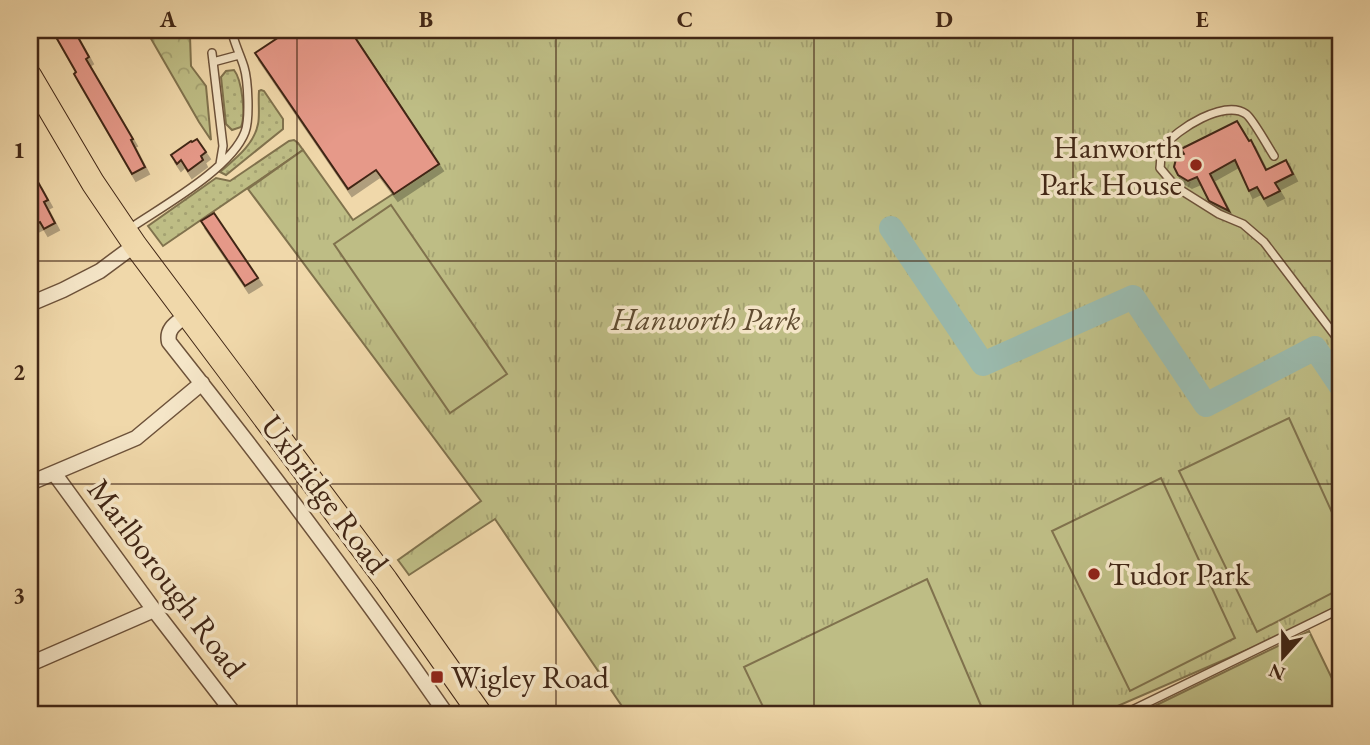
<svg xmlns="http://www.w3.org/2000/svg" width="1370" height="745" viewBox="0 0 1370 745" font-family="'EB Garamond',serif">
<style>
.grass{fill:url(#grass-dots);stroke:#80724d;stroke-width:2}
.forest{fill:url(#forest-crowns);stroke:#80724d;stroke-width:2}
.park{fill:url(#park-tufts);stroke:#80724d;stroke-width:2}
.pitch{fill:#bebd85;stroke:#80724d;stroke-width:2}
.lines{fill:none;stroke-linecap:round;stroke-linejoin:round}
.river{stroke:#9ab9ac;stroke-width:24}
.building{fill:#e69989;stroke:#412615;stroke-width:2;filter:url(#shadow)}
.lane-casing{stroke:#6d523a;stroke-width:10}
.street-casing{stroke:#6d523a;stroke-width:17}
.primary-casing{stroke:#412615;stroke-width:25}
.lane{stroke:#f5e6c8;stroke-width:7}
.street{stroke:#f5e6c8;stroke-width:14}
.primary{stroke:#f0d8aa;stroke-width:23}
.grid{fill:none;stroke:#412615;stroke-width:2;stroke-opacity:0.55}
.poi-dot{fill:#8f2418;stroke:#f5e6c8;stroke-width:2.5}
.labels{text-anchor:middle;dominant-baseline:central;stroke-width:7;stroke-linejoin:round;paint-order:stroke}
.poi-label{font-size:32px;fill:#412615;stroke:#f5e6c8;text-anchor:start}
.park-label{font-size:32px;font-style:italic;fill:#604c31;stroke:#f5e6c8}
.street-label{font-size:32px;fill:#412615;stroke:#f5e6c8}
.neatline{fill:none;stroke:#412615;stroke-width:2.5}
.grid-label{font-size:23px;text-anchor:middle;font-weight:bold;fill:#412615}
</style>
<defs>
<pattern id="grass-dots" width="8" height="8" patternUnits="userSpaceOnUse" patternTransform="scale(1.75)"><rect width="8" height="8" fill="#bebd85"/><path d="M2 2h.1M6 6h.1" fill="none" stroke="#a4a272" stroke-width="1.8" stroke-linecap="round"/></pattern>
<pattern id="forest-crowns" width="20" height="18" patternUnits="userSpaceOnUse" patternTransform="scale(1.75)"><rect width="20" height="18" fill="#bebd85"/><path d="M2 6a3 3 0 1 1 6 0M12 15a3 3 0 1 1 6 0" fill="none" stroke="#a4a272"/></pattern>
<pattern id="park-tufts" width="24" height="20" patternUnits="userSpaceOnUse" patternTransform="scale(1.75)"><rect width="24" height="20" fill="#bebd85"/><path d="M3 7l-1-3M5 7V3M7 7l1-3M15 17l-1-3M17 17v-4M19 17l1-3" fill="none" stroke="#a4a272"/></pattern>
<filter id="shadow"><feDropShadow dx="4" dy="7" stdDeviation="0" flood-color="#0004"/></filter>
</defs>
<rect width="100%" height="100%" fill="#f0d8aa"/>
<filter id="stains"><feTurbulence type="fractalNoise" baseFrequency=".00286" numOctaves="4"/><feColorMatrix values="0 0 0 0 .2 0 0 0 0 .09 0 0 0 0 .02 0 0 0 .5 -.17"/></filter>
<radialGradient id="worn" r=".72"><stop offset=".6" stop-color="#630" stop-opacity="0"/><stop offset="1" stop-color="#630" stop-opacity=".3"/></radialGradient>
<path class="grass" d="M 234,70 C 242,80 246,115 241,127 L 232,130 L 226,124 L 221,77 L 226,71 Z
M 261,90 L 264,91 L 283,119 L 283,129 L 226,175 L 220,172 C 235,159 254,145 258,124 C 260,116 258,101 259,91 Z
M 294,140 L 298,143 L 303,150 L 163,246 L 148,226 L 216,178 L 230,181 L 289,141 Z"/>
<path class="forest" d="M 146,30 L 187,30 L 190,36 L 191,66 L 206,86 L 211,140 L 199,122 Z"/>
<path class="park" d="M 350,30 L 1340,30 L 1340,612 L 1314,621 L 1097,715 L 628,715 L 495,519 L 409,575 L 398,560 L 481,501 L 248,189 L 303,150 L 353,220 L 439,164 Z"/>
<path class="pitch" d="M 391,205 L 507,374 L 450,413 L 334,244 Z
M 1289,418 L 1340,530 L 1340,589 L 1257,632 L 1179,471 Z
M 1161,478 L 1235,638 L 1130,691 L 1052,531 Z
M 927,579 L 982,708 L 966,715 L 767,715 L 744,667 Z
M 1309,631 L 1340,695 L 1340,715 L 1136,715 Z"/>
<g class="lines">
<path class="river" d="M 891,228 L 983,364 L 1133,297 L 1206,405 L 1315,348 L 1340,385"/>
</g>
<path class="building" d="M 52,30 L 74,30 L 89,57 L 86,59 L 133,139 L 131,140 L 145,167 L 132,174 L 74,74 L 76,72 Z
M 278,30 L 350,30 L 439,164 L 394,194 L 376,170 L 348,189 L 255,53 L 282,35 Z
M 1237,121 L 1249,141 L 1251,140 L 1266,170 L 1286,160 L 1293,174 L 1275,183 L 1280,191 L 1264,199 L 1257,187 L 1249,191 L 1235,160 L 1210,174 L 1229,211 L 1209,201 L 1197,177 L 1188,181 L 1178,175 L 1174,167 L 1176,159 L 1184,154 L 1181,149 Z
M 197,139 L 206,152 L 201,156 L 203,160 L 188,171 L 181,160 L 177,164 L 171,155 L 191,141 L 192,142 Z
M 38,182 L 48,200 L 44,202 L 55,223 L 44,229 L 40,222 L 30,227 L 30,187 Z
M 214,213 L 258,278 L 245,286 L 201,221 Z"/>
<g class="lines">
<g class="lane-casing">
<path id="lane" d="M 212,53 L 223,146 L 220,164
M 213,62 L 239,55
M 1274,156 C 1268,147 1253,119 1246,114 C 1225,99 1176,129 1164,147 C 1160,153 1161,161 1160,168 L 1176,187 L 1219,214 L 1243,224 L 1264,242 L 1340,342
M 129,229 C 161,207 231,169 245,132 C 250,119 248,80 244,67 C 241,57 236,47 233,36
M 1122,715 L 1340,609"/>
</g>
<g class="street-casing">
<path id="street" d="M 30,304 L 63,290 L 100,271 L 135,245
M 187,315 C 177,323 166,328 169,342 C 265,463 359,588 447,715
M 54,473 L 154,610 L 235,715
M 30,483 L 136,438 L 202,383
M 30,664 L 154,610"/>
</g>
<g class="primary-casing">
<path id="primary" d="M 30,76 L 93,183 L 135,245 L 386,580 L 481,715"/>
</g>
<use href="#lane" class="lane"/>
<use href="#street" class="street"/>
<use href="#primary" class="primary"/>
</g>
<path class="grid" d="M 297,30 L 297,715M 556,30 L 556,715M 814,30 L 814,715M 1073,30 L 1073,715M 30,261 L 1340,261M 30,484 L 1340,484"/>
<g class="poi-dot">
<circle cx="1196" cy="165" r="7"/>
<circle cx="1094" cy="574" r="7"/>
<rect x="430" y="670" width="14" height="14" rx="3.5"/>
</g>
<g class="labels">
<g class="poi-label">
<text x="1182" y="147" text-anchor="end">Hanworth<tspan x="1182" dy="37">Park House</tspan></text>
<text x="1108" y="574">Tudor Park</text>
<text x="451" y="677">Wigley Road</text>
</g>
<g class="park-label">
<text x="706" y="319">Hanworth Park</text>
</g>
<g class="street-label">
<text transform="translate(325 494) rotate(53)">Uxbridge Road</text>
<text transform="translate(167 578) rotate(53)">Marlborough Road</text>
</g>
</g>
<rect width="1370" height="745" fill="none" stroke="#f0d8aa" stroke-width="77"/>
<g transform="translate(1283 657) rotate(201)" stroke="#f5e6c8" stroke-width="5" paint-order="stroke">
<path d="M0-5L12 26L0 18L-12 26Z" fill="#412615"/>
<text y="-10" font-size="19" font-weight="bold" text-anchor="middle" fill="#412615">N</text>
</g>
<rect x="38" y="38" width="1294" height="668" class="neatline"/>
<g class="grid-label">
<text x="168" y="27">A</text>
<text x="426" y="27">B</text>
<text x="685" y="27">C</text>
<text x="944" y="27">D</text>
<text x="1202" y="27">E</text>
<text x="19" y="158">1</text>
<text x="19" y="380">2</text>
<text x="19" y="603">3</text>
</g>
<rect width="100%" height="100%" filter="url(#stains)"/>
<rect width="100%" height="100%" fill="url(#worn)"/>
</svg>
